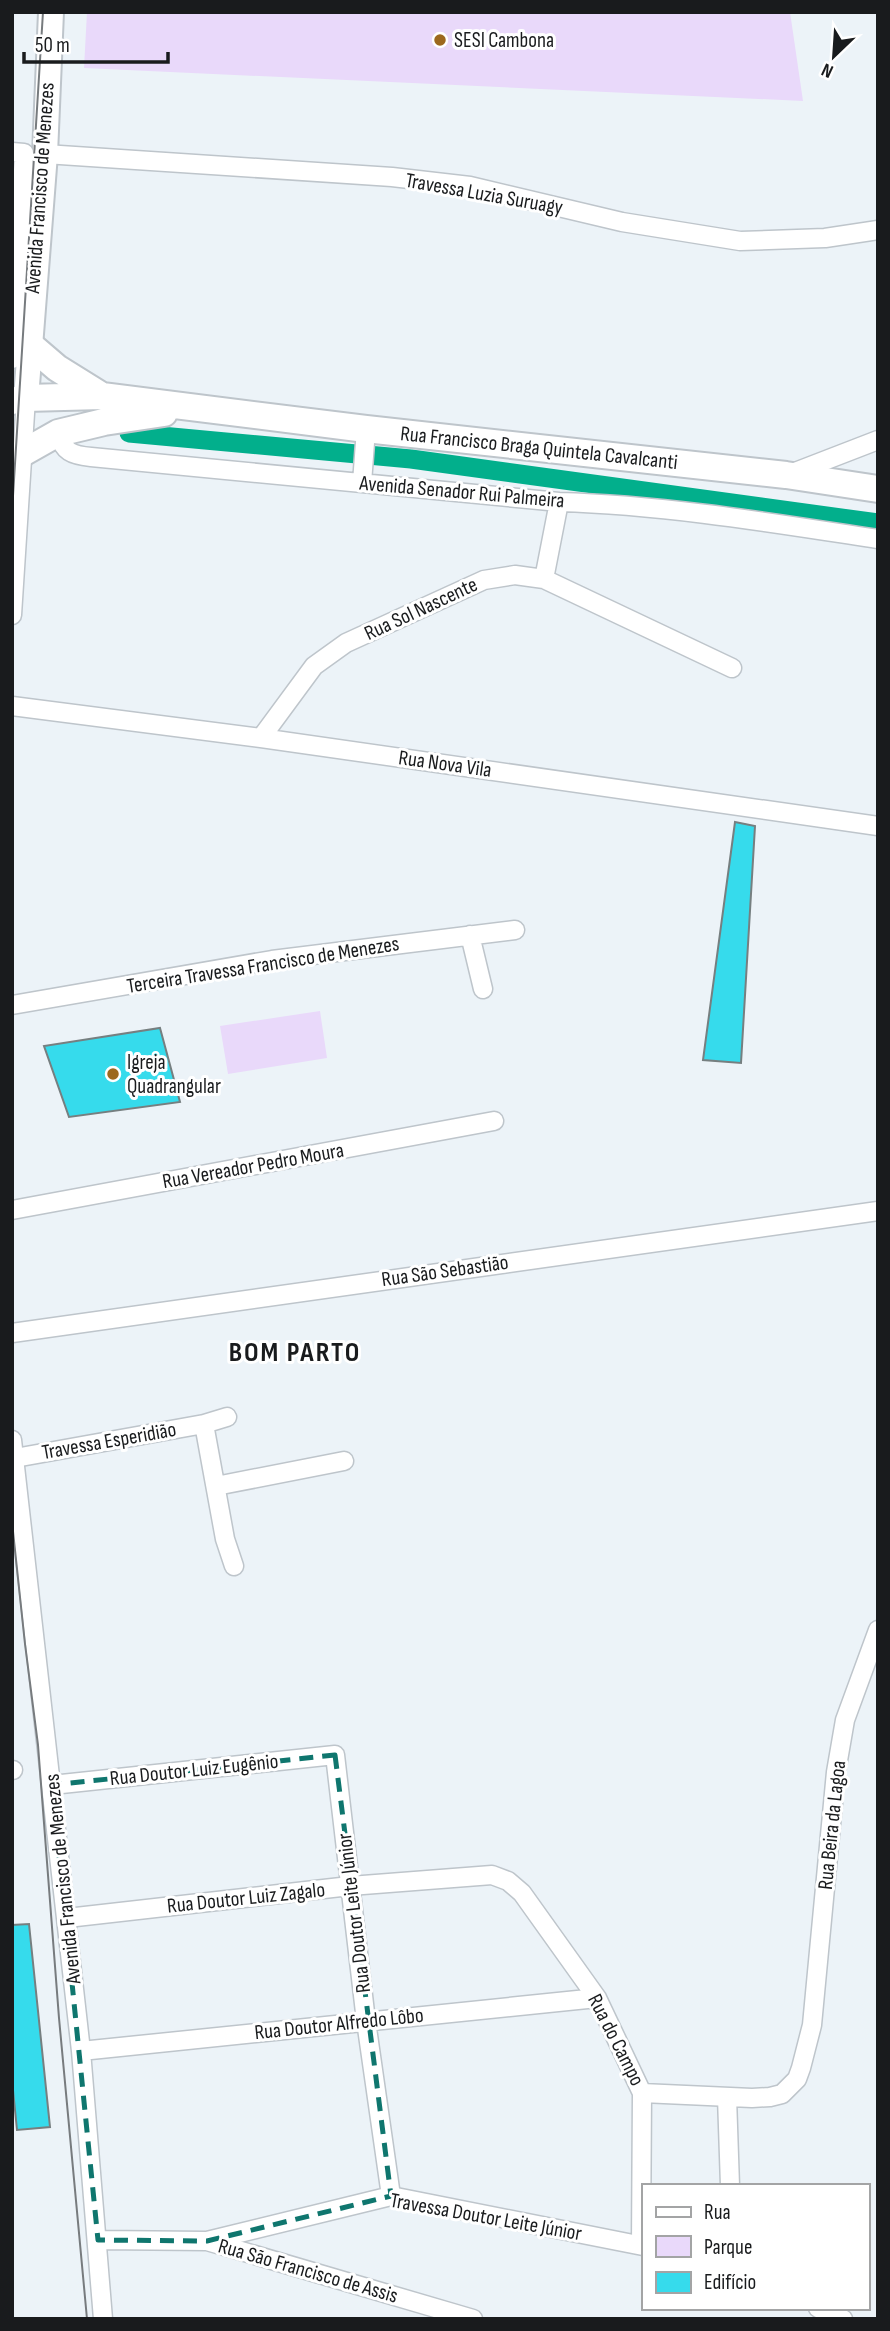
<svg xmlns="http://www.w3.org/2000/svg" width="890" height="2331" viewBox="0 0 890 2331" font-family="'Sofia Sans Condensed',sans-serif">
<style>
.green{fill:#e9d9fa}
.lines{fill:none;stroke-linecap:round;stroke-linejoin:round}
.canal{stroke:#02af8c;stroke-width:19}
.building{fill:#36dbec;stroke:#767f80;stroke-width:2}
.street-casing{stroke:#bec5cb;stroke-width:21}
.secondary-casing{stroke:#bec5cb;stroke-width:28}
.primary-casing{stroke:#bec5cb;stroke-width:30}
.street{stroke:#fff;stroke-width:18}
.secondary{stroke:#fff;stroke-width:24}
.primary{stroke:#fff;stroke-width:26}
.tram{stroke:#777b7e;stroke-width:2}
.marked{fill:none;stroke:#0f766e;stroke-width:5;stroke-dasharray:14 9;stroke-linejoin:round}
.poi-dot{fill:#9c681e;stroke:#fff;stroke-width:2.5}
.labels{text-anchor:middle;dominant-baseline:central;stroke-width:6;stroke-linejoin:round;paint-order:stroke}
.poi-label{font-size:21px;fill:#191b1d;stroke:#fff;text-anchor:start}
.street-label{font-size:21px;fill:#191b1d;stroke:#fff}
.district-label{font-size:28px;font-weight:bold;letter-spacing:2px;fill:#191b1d;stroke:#fff}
</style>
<rect width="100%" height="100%" fill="#ecf3f8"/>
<path class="green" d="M 87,12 L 790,12 L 803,101 L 84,68 Z
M 320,1011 L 327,1058 L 228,1074 L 220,1026 Z"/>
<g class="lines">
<path class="canal" d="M 129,433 L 411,459 L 878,523"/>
</g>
<path class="building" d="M 735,822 L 755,826 L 741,1063 L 703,1060 Z
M 160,1028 L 180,1102 L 69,1117 L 44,1046 Z
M 29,1924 L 50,2127 L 17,2130 L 12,2080 L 12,1925 Z"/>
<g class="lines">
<g class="street-casing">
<path id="street" d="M 12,152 L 24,153 L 12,359
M 45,154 L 392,177 L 470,186 L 622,222 L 740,241 L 825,238 L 878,230
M 58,433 C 64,452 71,455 91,457 L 559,502 C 665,505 773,523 878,539
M 790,474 L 878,440
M 362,483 L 366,429
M 544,579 L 559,502
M 12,615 L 26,398
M 12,706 L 261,738 L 878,826
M 261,738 L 314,666 L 346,643 L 484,580 L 515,575 L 544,579 L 732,668
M 470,935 L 483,989
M 12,1005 L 272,960 L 515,930
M 12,1210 L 494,1121
M 12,1333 L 878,1211
M 204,1424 L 225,1539 L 234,1566
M 12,1440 L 81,2051 L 103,2319
M 15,1458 L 204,1424 L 227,1417
M 216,1486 L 344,1461
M 12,1770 L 13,1770
M 52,1785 L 335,1755 L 366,2021 L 391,2196
M 67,1918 L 350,1886 L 492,1875 L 508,1881 L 522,1893 L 597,1998 L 642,2093 L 752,2098 L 770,2097 L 782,2094 L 797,2079 L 801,2068 L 812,2025 L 836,1772 L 845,1720 L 878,1630
M 81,2051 L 597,1998
M 727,2097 L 730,2186
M 98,2240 L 207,2241 L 473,2319
M 207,2241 L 391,2196 L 643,2246
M 641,2245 L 642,2093
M 818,2308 L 843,2319"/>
</g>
<g class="secondary-casing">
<path id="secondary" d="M 26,398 L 45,154 L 51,12"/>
</g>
<g class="primary-casing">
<path id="primary" d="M 29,344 L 57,368 L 102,396
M 12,401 L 26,398 L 102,396 L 366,429 L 786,475 L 878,489
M 12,459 L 58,433 L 104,422 L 164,413"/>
</g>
<use href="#street" class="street"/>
<use href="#secondary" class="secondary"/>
<use href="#primary" class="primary"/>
<path class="tram" d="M 12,512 L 43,12
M 12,1522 L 25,1644 L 38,1745 L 59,2018 L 87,2319"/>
</g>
<path class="marked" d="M 335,1755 L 391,2196 L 207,2241 L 98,2240 L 52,1785 Z"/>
<g class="poi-dot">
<circle cx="440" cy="40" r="7"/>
<circle cx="113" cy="1074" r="7"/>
</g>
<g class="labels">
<g class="poi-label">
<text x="454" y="40">SESI Cambona</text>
<text x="127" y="1062">Igreja<tspan x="127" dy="24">Quadrangular</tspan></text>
</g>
<g class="street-label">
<text transform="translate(40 188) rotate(-86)">Avenida Francisco de Menezes</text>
<text transform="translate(484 194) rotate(10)">Travessa Luzia Suruagy</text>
<text transform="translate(539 448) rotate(6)">Rua Francisco Braga Quintela Cavalcanti</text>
<text transform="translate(462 492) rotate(5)">Avenida Senador Rui Palmeira</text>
<text transform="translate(421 609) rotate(-25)">Rua Sol Nascente</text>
<text transform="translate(445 764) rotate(8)">Rua Nova Vila</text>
<text transform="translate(263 965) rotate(-9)">Terceira Travessa Francisco de Menezes</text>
<text transform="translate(253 1166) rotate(-10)">Rua Vereador Pedro Moura</text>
<text transform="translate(445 1271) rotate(-8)">Rua São Sebastião</text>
<text transform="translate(109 1441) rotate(-10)">Travessa Esperidião</text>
<text transform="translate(194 1770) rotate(-6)">Rua Doutor Luiz Eugênio</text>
<text transform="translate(832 1825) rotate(-84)">Rua Beira da Lagoa</text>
<text transform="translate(63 1879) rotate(-96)">Avenida Francisco de Menezes</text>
<text transform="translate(246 1898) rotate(-6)">Rua Doutor Luiz Zagalo</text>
<text transform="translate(354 1913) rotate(-97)">Rua Doutor Leite Júnior</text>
<text transform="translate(339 2024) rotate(-6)">Rua Doutor Alfredo Lôbo</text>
<text transform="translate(616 2040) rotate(63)">Rua do Campo</text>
<text transform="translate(486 2217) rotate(10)">Travessa Doutor Leite Júnior</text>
<text transform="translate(308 2271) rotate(16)">Rua São Francisco de Assis</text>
</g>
<g class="district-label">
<text x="295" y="1352">BOM PARTO</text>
</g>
</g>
<rect width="890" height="2331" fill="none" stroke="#191b1d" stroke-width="28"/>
<rect x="642" y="2184" width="228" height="126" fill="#ffffff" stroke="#a3a4a5" stroke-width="2"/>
<rect x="656" y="2207" width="35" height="10" fill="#ffffff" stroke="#a3a4a5" stroke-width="2"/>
<text x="704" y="2219" font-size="21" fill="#191b1d">Rua</text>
<rect x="656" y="2236" width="35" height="21" fill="#e9d9fa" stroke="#a3a4a5" stroke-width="2"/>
<text x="704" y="2254" font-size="21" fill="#191b1d">Parque</text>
<rect x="656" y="2272" width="35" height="21" fill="#36dbec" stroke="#a3a4a5" stroke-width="2"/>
<text x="704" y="2289" font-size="21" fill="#191b1d">Edifício</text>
<g transform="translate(834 56) rotate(205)" stroke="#ffffff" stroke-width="5" paint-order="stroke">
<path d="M0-5L12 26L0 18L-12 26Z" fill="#191b1d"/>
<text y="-10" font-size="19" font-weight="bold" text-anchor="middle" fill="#191b1d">N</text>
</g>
<path d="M24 52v10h144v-10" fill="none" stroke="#191b1d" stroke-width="3.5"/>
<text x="35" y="52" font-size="21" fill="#191b1d" stroke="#ffffff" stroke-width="5" paint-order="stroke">50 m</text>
</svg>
